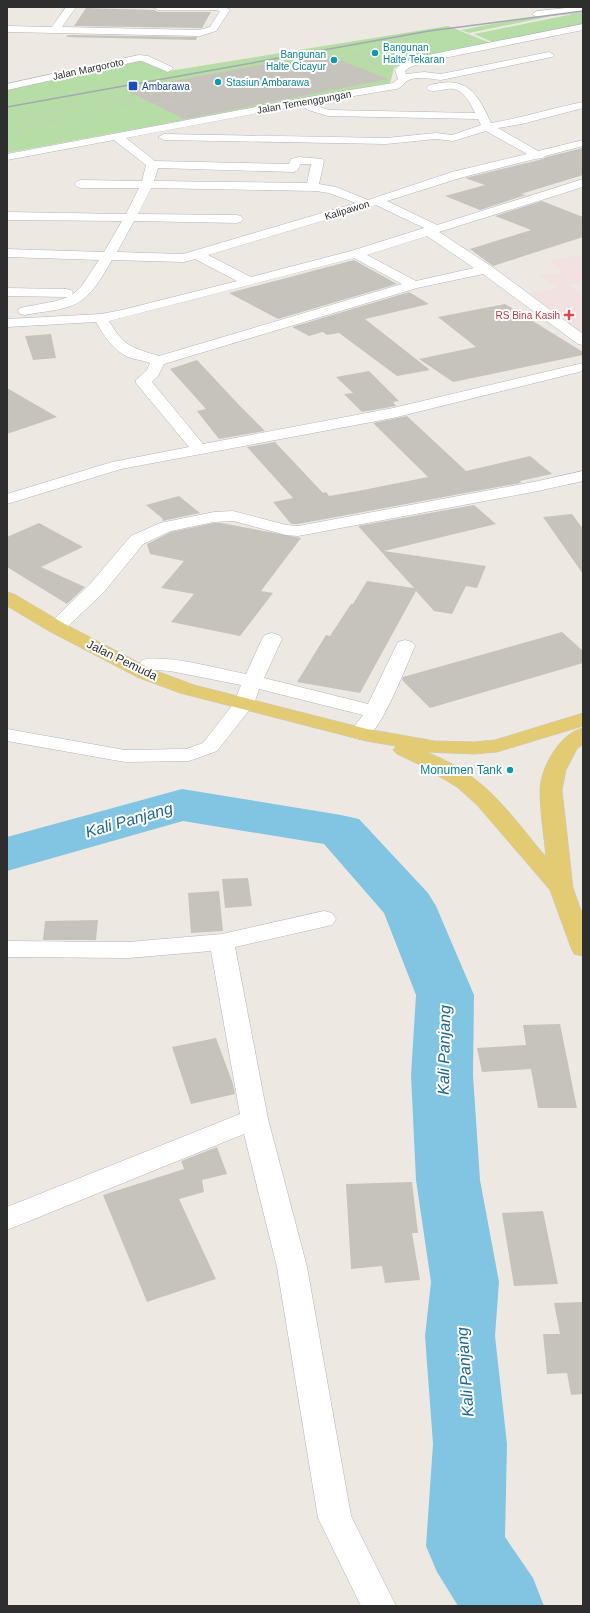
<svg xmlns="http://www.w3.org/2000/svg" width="590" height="1613" viewBox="0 0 590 1613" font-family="Helvetica,sans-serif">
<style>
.medical{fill:#f2e1e1}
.green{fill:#b6dda5}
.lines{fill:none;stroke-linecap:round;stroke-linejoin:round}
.river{fill:#82c5e2;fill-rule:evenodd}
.building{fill:#c6c3bd}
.minor-casing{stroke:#b2b3bc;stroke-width:1}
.major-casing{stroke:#c9c9c9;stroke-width:1}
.path{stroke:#c9c9c9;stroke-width:1;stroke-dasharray:1.5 1;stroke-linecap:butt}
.minor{fill:#fff;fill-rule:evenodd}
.major{fill:#e2cb72;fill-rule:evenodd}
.rail{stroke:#a5a7b5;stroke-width:1.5}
.culture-dot{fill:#0f9aa8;stroke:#fff;stroke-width:1.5}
.transit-dot{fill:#1a4fb4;stroke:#fff;stroke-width:1.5}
.health-dot{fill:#e0444e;stroke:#fff;stroke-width:1.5}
.labels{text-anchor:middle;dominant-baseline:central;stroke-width:4;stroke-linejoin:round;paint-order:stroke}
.far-culture-label{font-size:10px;fill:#0d838f;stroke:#fff;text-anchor:start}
.far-street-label{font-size:10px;fill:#2e2e2e;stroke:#fff}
.far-transit-label{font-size:10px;fill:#164399;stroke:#fff;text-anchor:start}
.far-health-label{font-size:10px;fill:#be3a42;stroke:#fff;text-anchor:end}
.street-label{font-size:12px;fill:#2e2e2e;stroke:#fff}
.culture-label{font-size:12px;fill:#0d838f;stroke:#fff;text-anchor:end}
.near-water-label{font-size:16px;font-style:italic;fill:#1e6691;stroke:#fff}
</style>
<rect width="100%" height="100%" fill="#ede9e2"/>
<path class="medical" d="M 583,255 L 583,283 L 568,285 L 583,295 L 583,335 L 525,294 L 558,288 L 539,275 L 564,273 L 549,260 Z"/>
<path class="green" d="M 583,12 L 583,26 L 497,44 L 474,34 Z
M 552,16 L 469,33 L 461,30 L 513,20 Z
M 448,26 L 493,44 L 410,60 L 394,68 L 390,84 L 329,93 L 7,153 L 7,90 L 141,60 L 169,71 Z"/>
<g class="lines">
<path class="river" d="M 182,789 L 341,815 L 359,819 L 428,893 L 436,906 L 474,995 L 473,1075 L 480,1180 L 499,1282 L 495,1336 L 507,1444 L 505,1537 L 533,1578 L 544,1606 L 458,1606 L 437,1572 L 426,1546 L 433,1444 L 425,1336 L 431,1282 L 416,1180 L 411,1075 L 416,995 L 384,913 L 324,844 L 183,821 L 7,871 L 7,837 Z"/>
</g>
<path class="building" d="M 86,8 L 154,10 L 158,12 L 211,12 L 202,28 L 199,28 L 74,26 Z
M 68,35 L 197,37 L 196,40 L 66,37 Z
M 330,56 L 388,79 L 184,119 L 125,90 L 282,61 L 288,64 Z
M 583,148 L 583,175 L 521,194 L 526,195 L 480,210 L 445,196 L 485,185 L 465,178 L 543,159 L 546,157 Z
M 542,201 L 583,217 L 583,237 L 493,266 L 470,249 L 531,230 L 495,216 Z
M 354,260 L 397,284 L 278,319 L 229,293 Z
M 409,292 L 429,304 L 365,319 L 430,370 L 397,376 L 339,333 L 327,335 L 323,332 L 309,336 L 292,327 Z
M 505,304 L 583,352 L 583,355 L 453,382 L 419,359 L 476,347 L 438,317 Z
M 51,334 L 56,358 L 33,360 L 25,336 Z
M 197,360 L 240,406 L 265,431 L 219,439 L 197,411 L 206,409 L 170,369 Z
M 369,371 L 399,401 L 393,402 L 396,406 L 362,412 L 344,394 L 353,393 L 336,377 Z
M 7,388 L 57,417 L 7,434 Z
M 407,416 L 466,471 L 530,456 L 552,474 L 520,481 L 521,482 L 520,483 L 298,524 L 291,524 L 273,502 L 293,498 L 247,447 L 275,442 L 323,493 L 326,492 L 329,496 L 358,491 L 428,477 L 373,423 Z
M 179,496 L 200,513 L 162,521 L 163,519 L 146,505 Z
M 474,505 L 496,524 L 384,551 L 486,566 L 477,588 L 466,586 L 452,614 L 434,611 L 416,591 L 360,693 L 297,682 L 326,635 L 330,636 L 351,604 L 353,604 L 367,581 L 414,588 L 358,526 Z
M 572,514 L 583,529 L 583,574 L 543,517 Z
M 39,523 L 83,547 L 41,567 L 85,587 L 67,604 L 7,567 L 7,537 Z
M 214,523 L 221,523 L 301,538 L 261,591 L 273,593 L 240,636 L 171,622 L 194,594 L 161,588 L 184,561 L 150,554 L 147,544 L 171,532 Z
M 562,632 L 583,651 L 583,663 L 430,708 L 402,680 L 403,677 Z
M 248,878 L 252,906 L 225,908 L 222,879 Z
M 219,891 L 223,931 L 191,933 L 188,893 Z
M 98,920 L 96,940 L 43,940 L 45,921 Z
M 560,1024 L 577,1108 L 538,1108 L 531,1069 L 482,1072 L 477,1048 L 526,1045 L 523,1025 Z
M 216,1038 L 233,1084 L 235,1094 L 191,1104 L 172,1047 Z
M 217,1147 L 227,1174 L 202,1180 L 204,1192 L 179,1199 L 216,1279 L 147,1302 L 103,1195 L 184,1169 L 181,1161 Z
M 412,1182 L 418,1233 L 412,1233 L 420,1280 L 385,1283 L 382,1266 L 351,1269 L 346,1184 Z
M 543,1211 L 558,1284 L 514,1286 L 502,1213 Z
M 583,1302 L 583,1394 L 571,1395 L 567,1373 L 547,1374 L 543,1334 L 560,1334 L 554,1303 Z"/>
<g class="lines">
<g class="minor-casing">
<path id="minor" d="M 66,7 L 76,7 L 62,27 L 199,30 L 210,27 L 220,11 L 215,10 L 158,10 L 153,7 L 225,7 L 230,10 L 216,31 L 200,36 L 7,32 L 7,26 L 52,27 Z
M 576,7 L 583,7 L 583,12 L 537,17 L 532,14 L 537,11 Z
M 583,24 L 583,30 L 429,61 L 410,67 L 405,71 L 406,74 L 424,72 L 441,74 L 549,52 L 554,55 L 552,57 L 441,80 C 431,79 418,76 409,80 C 404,82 402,88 396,89 L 312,103 L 316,106 L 329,110 L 475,113 C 471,104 464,91 454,89 C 445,87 432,95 426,88 C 429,84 435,84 440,83 C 470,78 480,99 491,123 C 522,118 552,108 583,102 L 583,108 L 522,124 L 498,128 L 538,151 L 583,140 L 583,146 L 545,156 L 543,158 L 535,159 L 460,178 L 387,201 L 437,225 L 583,179 L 583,187 L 439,232 L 491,266 L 583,334 L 583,345 L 578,344 L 483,274 L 417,288 L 164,364 L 158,376 L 152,382 L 203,444 L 393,408 L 583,363 L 583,371 L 393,418 L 121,469 L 7,504 L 7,494 L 112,462 L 189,447 L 136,383 L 136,380 L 147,370 L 150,363 C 143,360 135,360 128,357 C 114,351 104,336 96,322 L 7,327 L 7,319 L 101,314 L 122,310 L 237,281 L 195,259 L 184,262 L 112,260 C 104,273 95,291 82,300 C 67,311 43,311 25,315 L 20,314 L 18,311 L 20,308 L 56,301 L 68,297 L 7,296 L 7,288 L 66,289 L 71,290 L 73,293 L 72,295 L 81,287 L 99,260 L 7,257 L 7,249 L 104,252 L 122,221 L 7,220 L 7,212 L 126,214 L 139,188 L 81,188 L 77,187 L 75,184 L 77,181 L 81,180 L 142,181 L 146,165 L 114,140 L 7,160 L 7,154 L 303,98 L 393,83 L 398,79 L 395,70 C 402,61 413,59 423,56 ZM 301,105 L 308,110 L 328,116 L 478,119 L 481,125 L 452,135 L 436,133 L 386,138 L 164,134 L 158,137 L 164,140 L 386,144 L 436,139 L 453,141 L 486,131 L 527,154 L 452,172 L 368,200 L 336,187 L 319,184 L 324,161 L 322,159 L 299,157 L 291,159 L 289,164 L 155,161 L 126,138 ZM 300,164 L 311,164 L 307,183 L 154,181 L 158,168 L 294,172 L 298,170 ZM 151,188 L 316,191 L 329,193 L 356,203 L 183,254 L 117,252 L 134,221 L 237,223 L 241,222 L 243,219 L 241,216 L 237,215 L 138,214 ZM 376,205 L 424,228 L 351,251 L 251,277 L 208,255 ZM 427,236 L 474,268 L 416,281 L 367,255 ZM 354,258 L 402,284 L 159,356 C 133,348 124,347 109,321 Z
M 139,55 L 148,56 L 172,67 L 173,69 L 168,72 L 142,61 L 139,61 L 7,90 L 7,84 Z
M 583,471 L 583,481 L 538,491 L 298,536 L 286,535 L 233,521 L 214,522 L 171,531 L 143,544 L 104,592 L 63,631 L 56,633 L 49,631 L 46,627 L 90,584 L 131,536 L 160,523 L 214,512 L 233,511 L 286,525 L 298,526 L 538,481 Z
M 272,633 L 279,635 L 282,639 L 264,678 L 368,704 L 398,642 L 405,640 L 412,642 L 415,646 C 406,666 383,727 367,737 C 362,740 357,739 352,737 L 349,733 L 363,715 L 259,689 L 254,704 L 217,751 L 189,761 L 125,762 L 7,741 L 7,729 L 125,750 L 186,749 L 203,743 L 234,703 L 241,685 L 170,671 L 155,670 L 151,677 L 144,679 L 137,677 L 134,673 L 142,660 C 167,654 219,669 246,674 L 262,639 L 265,635 Z
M 324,911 L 332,913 L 336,919 L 332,925 L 235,947 L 268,1119 L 307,1267 L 351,1516 L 396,1606 L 361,1606 L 318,1518 L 277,1267 L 244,1134 L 7,1230 L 7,1207 L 240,1114 L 211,951 L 128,958 L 7,957 L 7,941 L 128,942 L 222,934 Z"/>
</g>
<g class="major-casing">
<path id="major" d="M 7,592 L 14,594 L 63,623 L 151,669 L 194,685 L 367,729 L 435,741 L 474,742 L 495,740 L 583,713 L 583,726 L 497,752 L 474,754 L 426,752 C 442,758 459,767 472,777 C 500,797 524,831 546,857 C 544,835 540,813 540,791 C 540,768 560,733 583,728 L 583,744 L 577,749 L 566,770 L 562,790 L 573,888 L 583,916 L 583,956 L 574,954 L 571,948 L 550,890 L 477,805 L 457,787 L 422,766 L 397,754 L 393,750 L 396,746 L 366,741 L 180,693 L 137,677 L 49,631 L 7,606 Z"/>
</g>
<path class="path" d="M 354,56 L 374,63
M 327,57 L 341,58 L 394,47
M 370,72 L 372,65 L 384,61
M 127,100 L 138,98
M 7,120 L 116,97 L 133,103 L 183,104
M 7,132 L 133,103"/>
<use href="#minor" class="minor"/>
<use href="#major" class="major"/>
<path class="rail" d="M 7,107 L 429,31 L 583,11"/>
</g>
<g class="culture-dot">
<circle cx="375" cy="53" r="4"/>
<circle cx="334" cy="60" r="4"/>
<circle cx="218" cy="82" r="4"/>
<circle cx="510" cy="770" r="4"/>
</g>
<rect class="transit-dot" x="128" y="81" width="10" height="10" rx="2"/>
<path class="health-dot" d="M567 309h4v4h4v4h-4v4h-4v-4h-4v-4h4z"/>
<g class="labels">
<g class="far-culture-label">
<text x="383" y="47">Bangunan<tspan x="383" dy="12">Halte Tekaran</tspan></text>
<text x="326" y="54" text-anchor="end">Bangunan<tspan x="326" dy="12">Halte Cicayur</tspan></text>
<text x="226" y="82">Stasiun Ambarawa</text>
</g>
<g class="far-street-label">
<text transform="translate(88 69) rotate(-12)">Jalan Margoroto</text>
<text transform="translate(304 102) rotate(-10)">Jalan Temenggungan</text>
<text transform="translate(347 210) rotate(-17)">Kalipawon</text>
</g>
<g class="far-transit-label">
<text x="142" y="86">Ambarawa</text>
</g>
<g class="far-health-label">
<text x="560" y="315">RS Bina Kasih</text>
</g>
<g class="street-label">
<text transform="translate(122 660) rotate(26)">Jalan Pemuda</text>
</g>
<g class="culture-label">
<text x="502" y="770">Monumen Tank</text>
</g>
<g class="near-water-label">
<text transform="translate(129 820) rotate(-16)">Kali Panjang</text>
<text transform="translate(444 1050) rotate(-89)">Kali Panjang</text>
<text transform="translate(465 1372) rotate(-94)">Kali Panjang</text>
</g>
</g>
<rect width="590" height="1613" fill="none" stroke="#2e2e2e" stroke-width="16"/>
</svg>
